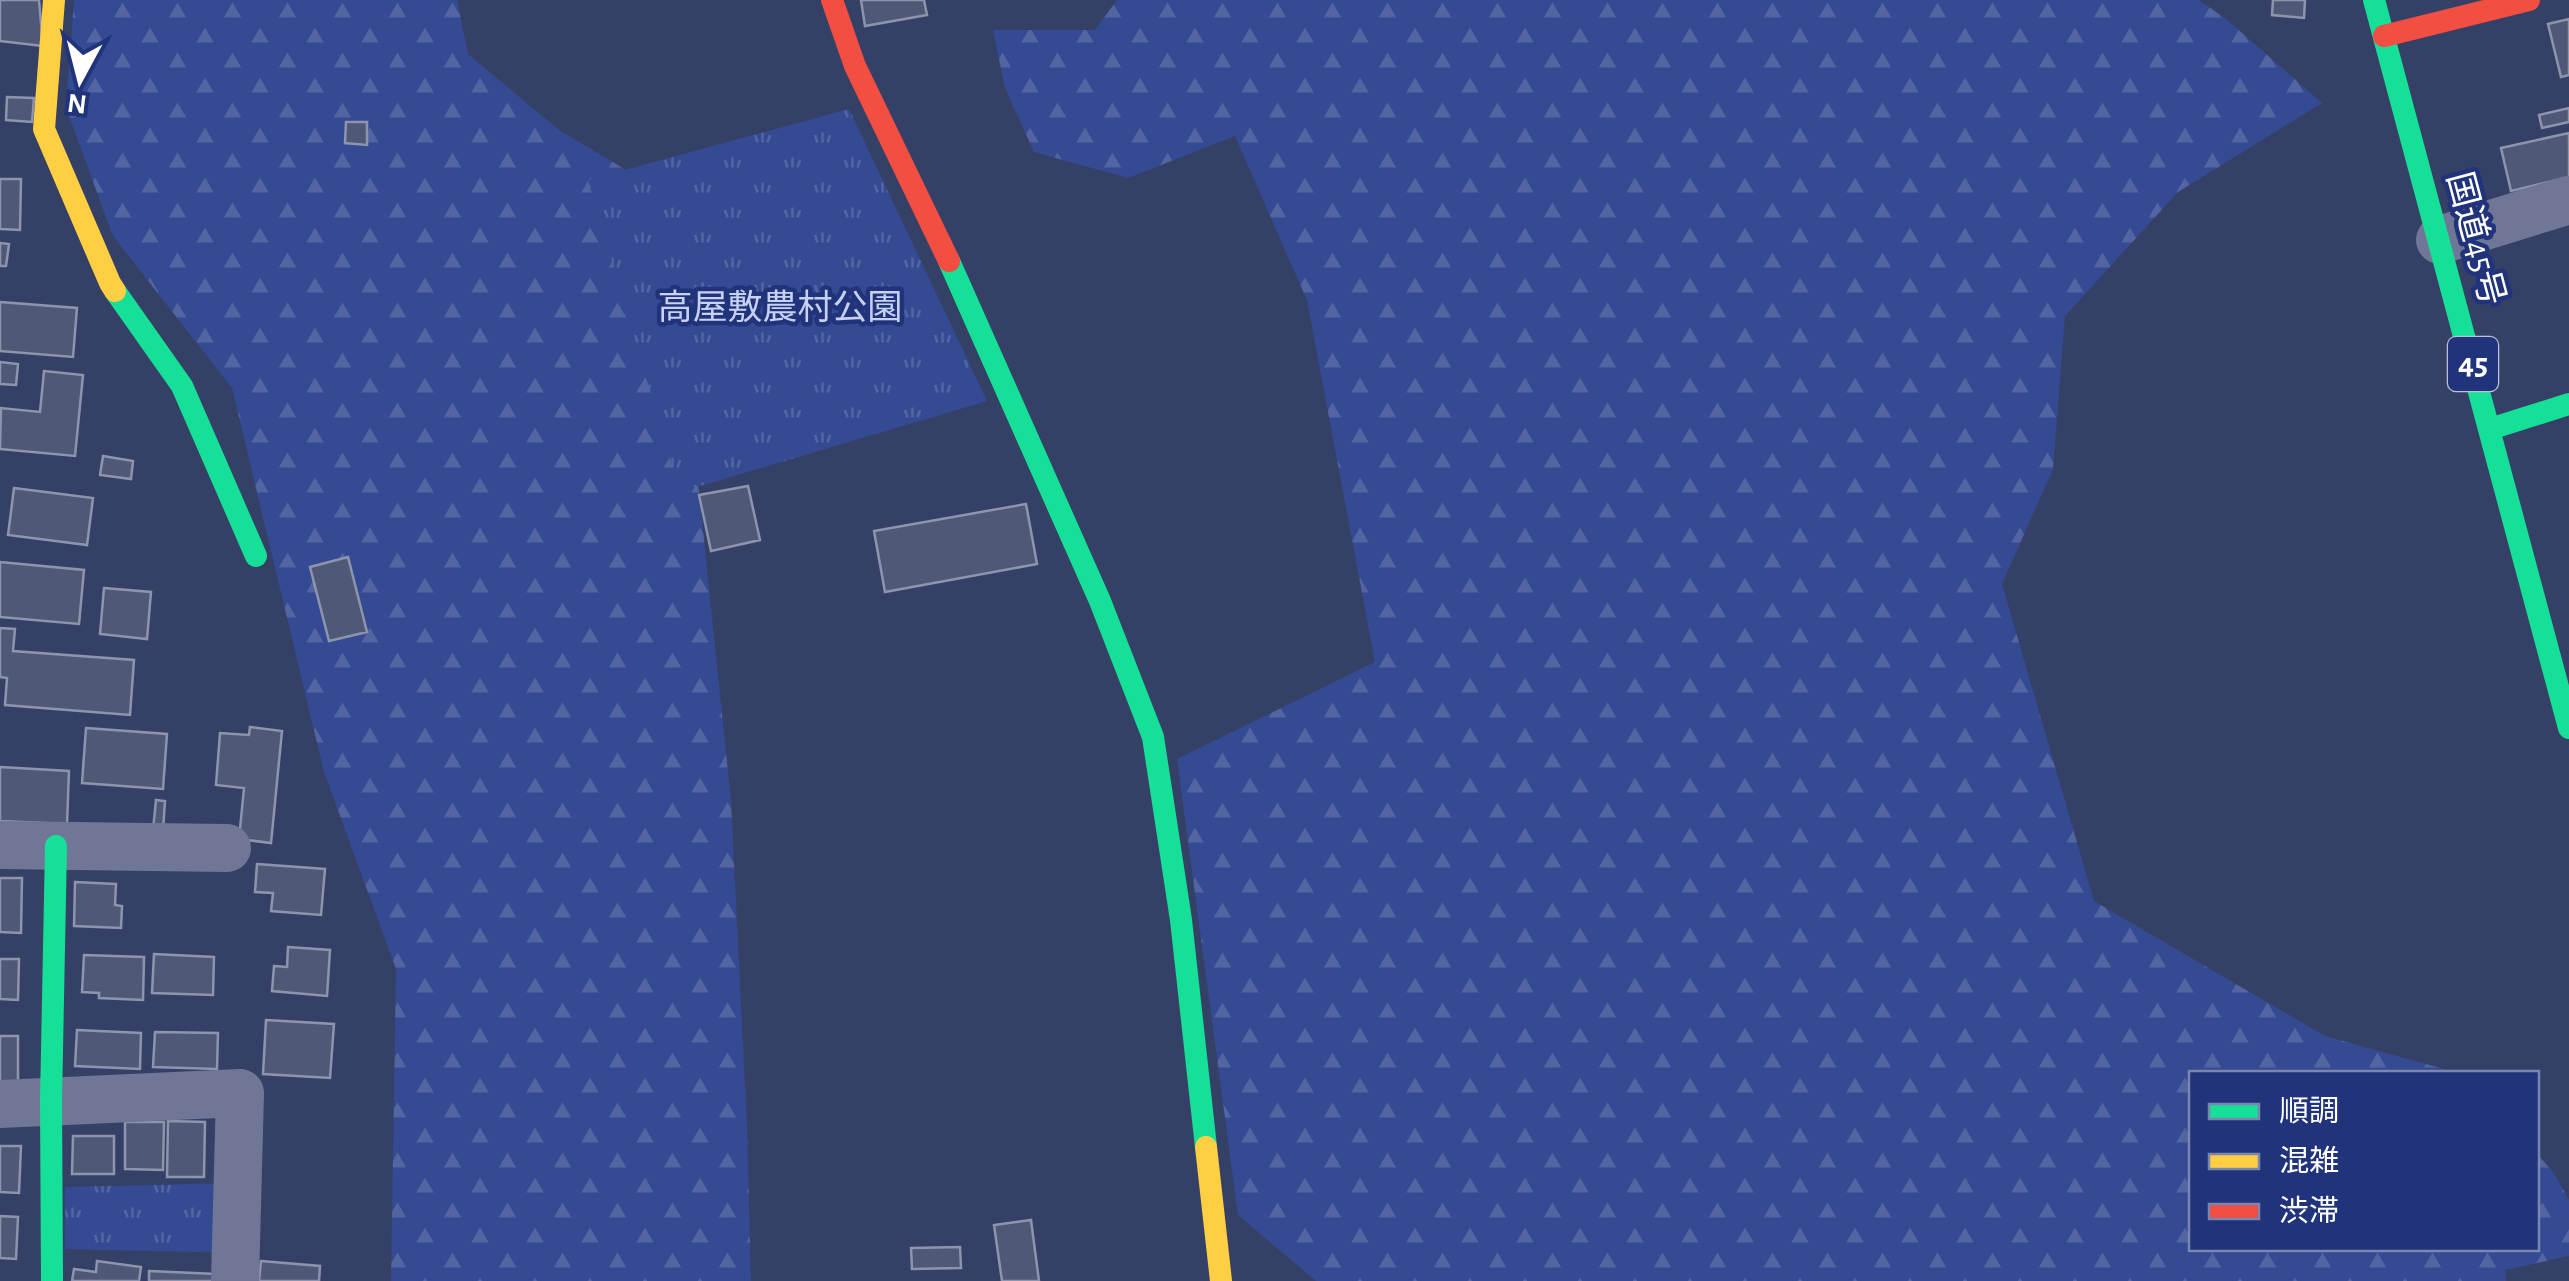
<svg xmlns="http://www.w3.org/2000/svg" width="2569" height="1281" viewBox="0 0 2569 1281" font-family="'Alegreya Sans','Noto Sans JP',sans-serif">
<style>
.forest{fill:url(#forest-firs)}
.park{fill:url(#park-tufts)}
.building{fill:#4f5877;stroke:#8e94ac;stroke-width:2.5}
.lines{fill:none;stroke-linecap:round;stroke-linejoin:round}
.street{stroke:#707796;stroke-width:48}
.fast{stroke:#16e098;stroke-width:22}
.slow{stroke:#ffcf43;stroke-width:22}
.jam{stroke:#f24e42;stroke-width:22}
.labels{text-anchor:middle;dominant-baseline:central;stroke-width:9;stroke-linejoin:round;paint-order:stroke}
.shield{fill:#21347b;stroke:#bcc2d7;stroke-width:2.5}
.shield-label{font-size:32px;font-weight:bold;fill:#fff}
.street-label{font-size:35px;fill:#fff;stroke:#21347b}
.park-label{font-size:35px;fill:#c7d1f4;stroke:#21347b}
</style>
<defs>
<pattern id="forest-firs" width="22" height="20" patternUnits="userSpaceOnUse" patternTransform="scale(2.5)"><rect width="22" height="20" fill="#344a92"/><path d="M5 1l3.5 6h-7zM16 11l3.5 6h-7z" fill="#5265a2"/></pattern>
<pattern id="park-tufts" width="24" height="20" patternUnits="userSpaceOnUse" patternTransform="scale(2.5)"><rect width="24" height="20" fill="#344a92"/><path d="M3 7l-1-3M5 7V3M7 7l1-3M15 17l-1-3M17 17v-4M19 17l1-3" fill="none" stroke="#5265a2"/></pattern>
</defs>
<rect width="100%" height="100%" fill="#354067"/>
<path class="forest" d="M 74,0 L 457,0 L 468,54 L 559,130 L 678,201 L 689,395 L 731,801 L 747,1125 L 751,1281 L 391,1281 L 396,969 L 324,772 L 232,388 L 113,236 L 66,108 Z
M 1117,0 L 2199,0 L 2226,19 L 2322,103 L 2178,192 L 2065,316 L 2053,469 L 2002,584 L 2094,901 L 2325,1036 L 2458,1073 L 2192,1074 L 2192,1248 L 2536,1248 L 2537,1154 L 2554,1173 L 2569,1200 L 2569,1256 L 2505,1270 L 2506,1281 L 1316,1281 L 1238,1215 L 1177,759 L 1375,662 L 1307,300 L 1235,136 L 1128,178 L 1034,152 L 1005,88 L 993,30 L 1095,30 Z"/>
<path class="park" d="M 849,109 L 987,401 L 680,492 L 588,180 Z
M 237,1183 L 236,1253 L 65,1249 L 65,1187 Z"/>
<path class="building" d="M 0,0 L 39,0 L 43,46 L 0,41 Z
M 861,0 L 924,0 L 927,15 L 865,26 Z
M 2273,0 L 2305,0 L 2304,18 L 2272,15 Z
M 2569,19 L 2569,75 L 2561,77 L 2548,24 Z
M 7,97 L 34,98 L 32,122 L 6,120 Z
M 2569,108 L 2569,122 L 2542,128 L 2539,115 Z
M 346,122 L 367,122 L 367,145 L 345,143 Z
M 2569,133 L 2569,177 L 2511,191 L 2501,148 Z
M 0,179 L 21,179 L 20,230 L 0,229 Z
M 0,243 L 9,244 L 6,266 L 0,266 Z
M 0,302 L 77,308 L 73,357 L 0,351 Z
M 0,362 L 18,364 L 16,385 L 0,384 Z
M 44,371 L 83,375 L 75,456 L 0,449 L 1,408 L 40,412 Z
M 103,456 L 133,461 L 131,479 L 100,475 Z
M 748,486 L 760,540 L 711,551 L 699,495 Z
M 14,488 L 93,498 L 87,545 L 8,535 Z
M 1026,504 L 1037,564 L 885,592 L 874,531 Z
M 348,557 L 367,632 L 329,641 L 310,567 Z
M 0,562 L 84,570 L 79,624 L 0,617 Z
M 104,588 L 151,592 L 147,639 L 100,634 Z
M 0,628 L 15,629 L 13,651 L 134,660 L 130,715 L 5,705 L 7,678 L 0,677 Z
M 250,727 L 282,731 L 271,843 L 239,839 L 244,788 L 216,785 L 220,733 L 249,735 Z
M 86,728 L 167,734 L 163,789 L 82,783 Z
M 0,767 L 69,771 L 67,824 L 0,821 Z
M 156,800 L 165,801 L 163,830 L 153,830 Z
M 257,864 L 325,869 L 321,915 L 271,911 L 273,893 L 255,892 Z
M 0,878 L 22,878 L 21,933 L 0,932 Z
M 75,882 L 116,884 L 115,905 L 122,906 L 121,928 L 74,926 Z
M 288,947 L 330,950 L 327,996 L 272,991 L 274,966 L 287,967 Z
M 154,954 L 214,957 L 213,995 L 152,993 Z
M 84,955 L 144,957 L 143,1000 L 99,998 L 99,993 L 82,992 Z
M 0,959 L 19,959 L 18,1000 L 0,999 Z
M 266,1020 L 334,1024 L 330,1078 L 263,1074 Z
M 77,1030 L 141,1033 L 140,1069 L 75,1066 Z
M 155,1032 L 218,1033 L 217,1069 L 153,1067 Z
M 0,1036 L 18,1036 L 18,1086 L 0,1086 Z
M 168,1121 L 205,1122 L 204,1177 L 167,1177 Z
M 125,1122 L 164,1122 L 163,1170 L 125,1169 Z
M 73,1136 L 114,1136 L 114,1174 L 72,1174 Z
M 0,1146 L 21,1146 L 19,1193 L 0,1192 Z
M 0,1216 L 18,1217 L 16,1259 L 0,1258 Z
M 1031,1220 L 1039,1281 L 1002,1281 L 994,1225 Z
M 960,1247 L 961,1268 L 912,1269 L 911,1248 Z
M 97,1261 L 141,1267 L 139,1281 L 72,1281 L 74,1269 L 96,1272 Z
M 261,1261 L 320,1266 L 319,1281 L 259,1281 Z
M 149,1271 L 216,1274 L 216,1281 L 149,1281 Z"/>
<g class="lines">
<path class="street" d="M 2440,240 L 2569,200
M 0,845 L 227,848
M 0,1104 L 240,1093 L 235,1281"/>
<path class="fast" d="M 2374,0 L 2569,728
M 949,261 L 1100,601 L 1153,737 L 1181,920 L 1206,1147
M 115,291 L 182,386 L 256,556
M 2490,429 L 2569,404
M 52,1281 L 51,1101 L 56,846"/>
<path class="slow" d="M 54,0 L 44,129 L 110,283 L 115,291
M 1206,1147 L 1221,1281"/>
<path class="jam" d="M 832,0 L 855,66 L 949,261
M 2384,36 L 2529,0"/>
</g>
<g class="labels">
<rect class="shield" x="2448" y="337" width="50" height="54" rx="8"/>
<g class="shield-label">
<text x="2473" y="364">45</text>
</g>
<g class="street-label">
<text transform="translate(2475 239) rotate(75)">国道45号</text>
</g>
<g class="park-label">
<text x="780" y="308">高屋敷農村公園</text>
</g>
</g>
<rect x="2189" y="1071" width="350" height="180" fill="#21347b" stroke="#7a85b0" stroke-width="2.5"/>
<rect x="2209" y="1104" width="50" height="15" fill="#16e098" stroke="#7a85b0" stroke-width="2.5"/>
<text x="2279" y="1121" font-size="30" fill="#ffffff">順調</text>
<rect x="2209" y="1154" width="50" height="15" fill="#ffcf43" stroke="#7a85b0" stroke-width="2.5"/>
<text x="2279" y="1171" font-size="30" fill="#ffffff">混雑</text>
<rect x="2209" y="1204" width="50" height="15" fill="#f24e42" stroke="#7a85b0" stroke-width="2.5"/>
<text x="2279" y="1221" font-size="30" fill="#ffffff">渋滞</text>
<g transform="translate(80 80) rotate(187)" stroke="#21347b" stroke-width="8" paint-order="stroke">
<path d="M0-8L18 38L0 25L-18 38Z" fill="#ffffff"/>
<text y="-15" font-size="28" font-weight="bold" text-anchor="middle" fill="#ffffff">N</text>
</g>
</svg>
